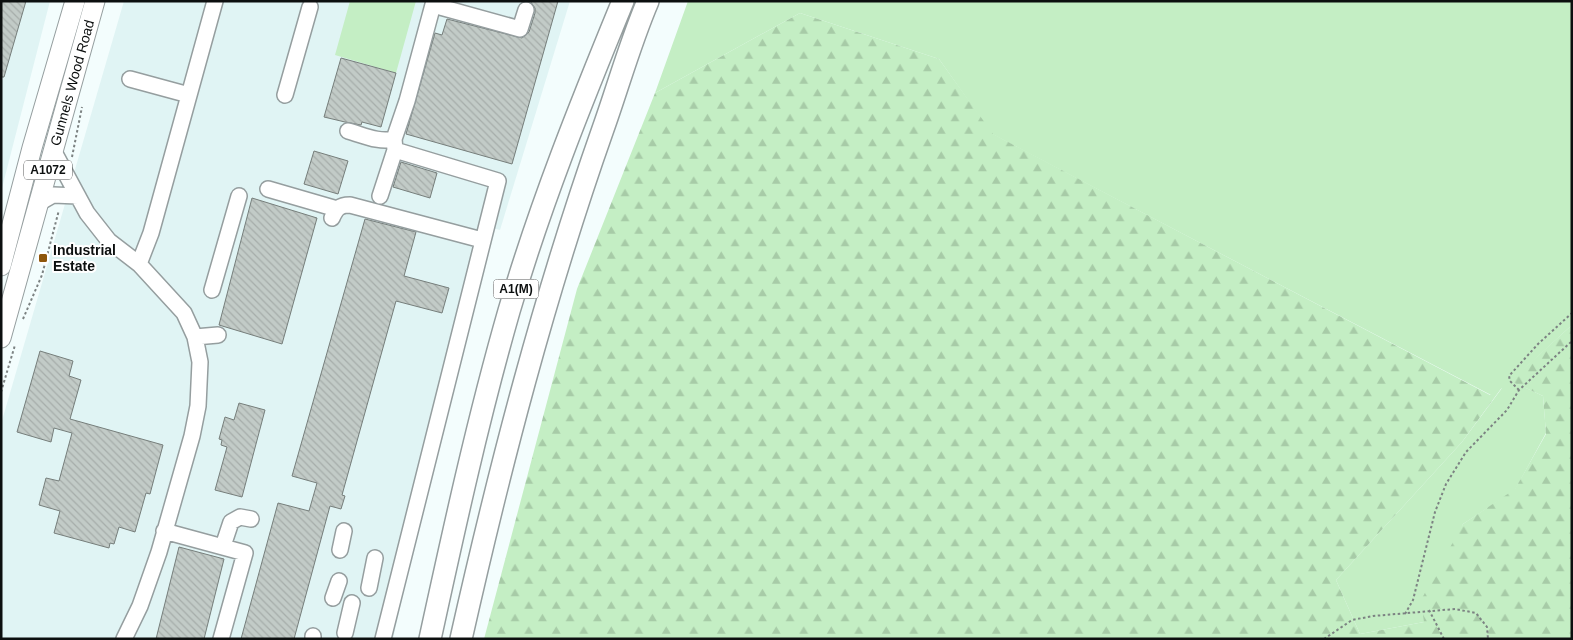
<svg xmlns="http://www.w3.org/2000/svg" width="1573" height="640" viewBox="0 0 1573 640" font-family="Helvetica,sans-serif">
<style>
.built{fill:#e0f4f4}
.grass{fill:#c4eec4}
.forest{fill:url(#forest-firs)}
.building{fill:url(#building-back-hatch);stroke:#767e7b}
.lines{fill:none;stroke-linecap:round;stroke-linejoin:round}
.minor-casing{stroke:#959e9f;stroke-width:18}
.major-casing{stroke:#959e9f;stroke-width:21}
.highway-casing{stroke:#959e9f;stroke-width:24}
.path{stroke:#7c8282;stroke-width:2;stroke-dasharray:2.5 2.5;stroke-linecap:butt}
.minor{stroke:#fff;stroke-width:15}
.major{stroke:#fff;stroke-width:19}
.highway{stroke:#fff;stroke-width:21}
.poi-dot{fill:#8d560b;stroke:#fff;stroke-width:2}
.labels{text-anchor:middle;dominant-baseline:central;stroke-width:4;stroke-linejoin:round;paint-order:stroke}
.shield{fill:#fff;stroke:#555757;stroke-width:1}
.shield-label{font-size:12px;font-weight:bold;fill:#0c0f0f}
.street-label{font-size:14px;fill:#0c0f0f;stroke:#fff}
.poi-label{font-size:14px;font-weight:bold;fill:#0c0f0f;stroke:#fff;text-anchor:start}
</style>
<defs>
<pattern id="forest-firs" width="22" height="20" patternUnits="userSpaceOnUse" patternTransform="scale(1.25)"><rect width="22" height="20" fill="#c4eec4"/><path d="M5 1l3.5 6h-7zM16 11l3.5 6h-7z" fill="#a7cba7"/></pattern>
<pattern id="building-back-hatch" width="6" height="6" patternUnits="userSpaceOnUse" patternTransform="scale(1.25)"><rect width="6" height="6" fill="#c2cbc7"/><path d="M-1 5l2 2M0 0l6 6M5-1l2 2" fill="none" stroke="#a6adaa"/></pattern>
</defs>
<rect width="100%" height="100%" fill="#f3fdfd"/>
<path class="built" d="M 1,1 L 50,1 L 1,192 Z
M 124,1 L 570,1 L 500,230 L 492,228 L 439,433 L 393,639 L 1,639 L 1,424 Z"/>
<path class="grass" d="M 350,1 L 416,1 L 396,73 L 335,55 Z
M 688,1 L 1572,1 L 1572,325 L 1511,381 L 1543,396 L 1546,433 L 1515,490 L 1463,524 L 1424,622 L 1360,634 L 1336,580 L 1462,442 L 1502,388 L 1491,395 L 992,134 L 939,59 L 800,13 L 655,93 Z"/>
<path class="forest" d="M 800,13 L 939,59 L 993,134 L 1490,395 L 1503,386 L 1462,442 L 1336,580 L 1360,634 L 1424,622 L 1421,600 L 1463,524 L 1515,489 L 1546,434 L 1543,396 L 1510,381 L 1572,325 L 1572,639 L 484,639 L 577,289 L 655,93 Z"/>
<path class="building" d="M 1,1 L 26,1 L 4,77 L 1,77 Z
M 530,1 L 558,1 L 512,164 L 406,134 L 435,33 L 442,35 L 447,19 L 522,38 L 529,32 L 535,13 L 535,8 Z
M 341,58 L 396,73 L 381,127 L 362,122 L 361,125 L 345,122 L 324,117 Z
M 314,151 L 348,161 L 338,194 L 304,184 Z
M 401,162 L 437,173 L 430,198 L 393,187 Z
M 252,198 L 317,218 L 282,344 L 219,325 Z
M 365,219 L 416,232 L 404,276 L 449,288 L 442,313 L 396,301 L 342,495 L 345,496 L 341,509 L 330,506 L 294,639 L 241,639 L 278,503 L 309,511 L 317,483 L 292,476 Z
M 40,351 L 73,361 L 69,376 L 81,380 L 70,419 L 163,445 L 150,494 L 146,493 L 135,532 L 119,527 L 114,544 L 110,543 L 109,548 L 54,533 L 60,511 L 39,505 L 46,478 L 59,481 L 72,433 L 54,428 L 51,442 L 17,432 Z
M 239,403 L 265,410 L 242,497 L 215,490 L 227,447 L 221,445 L 222,440 L 219,439 L 225,417 L 234,420 Z
M 179,547 L 224,559 L 204,639 L 156,639 Z"/>
<g class="lines">
<g class="minor-casing">
<path id="minor" d="M 433,5 L 520,29 L 526,10
M 130,79 L 189,95
M 285,95 L 310,7
M 348,131 C 363,135 379,143 394,139
M 53,150 L 87,213 L 109,241 L 139,264 L 184,313 L 195,337 L 200,362 L 198,406 L 192,436 L 159,552 L 140,606 L 124,639
M 268,189 L 337,209
M 380,196 L 395,150 L 394,139 L 407,101 L 434,1
M 39,203 L 53,195 L 78,196
M 332,218 C 336,209 339,205 350,205 L 482,240
M 139,264 L 151,233 L 215,1
M 212,290 L 239,196
M 195,337 L 218,335
M 164,531 L 245,553 L 221,639
M 223,546 L 231,522 L 240,517 L 251,519
M 340,550 L 344,531
M 369,588 L 375,558
M 333,598 L 339,581
M 345,633 L 352,603
M 313,639 L 313,636
M 383,639 L 498,181 L 395,150"/>
</g>
<g class="major-casing">
<g id="major">
<path d="M 1,266 L 32,148 L 75,1"/>
<path id="s1" d="M 1,338 L 95,1"/>
</g>
</g>
<g class="highway-casing">
<path id="highway" d="M 430,639 C 454,529 478,419 509,311 C 540,205 581,103 623,1
M 461,639 C 500,466 544,296 603,129 C 618,87 630,43 648,1"/>
</g>
<path class="path" d="M 72,157 L 82,107
M 23,319 L 42,275 L 59,210
M 1519,390 L 1510,381 L 1509,376 L 1538,344 L 1572,313
M 1,392 L 15,345
M 1429,610 L 1444,639
M 1405,614 L 1413,600 L 1435,512 L 1446,484 L 1466,452 L 1507,410 L 1519,390 L 1572,341
M 1324,639 L 1352,620 L 1373,616 L 1455,609 L 1476,613 L 1487,627 L 1488,639"/>
<use href="#minor" class="minor"/>
<use href="#major" class="major"/>
<use href="#highway" class="highway"/>
</g>
<rect class="poi-dot" x="38" y="253" width="10" height="10" rx="2.5"/>
<g class="labels">
<g class="shield">
<rect x="24" y="160.5" width="48" height="19" rx="4"/>
<rect x="493.5" y="279.5" width="45" height="19" rx="4"/>
</g>
<g class="shield-label">
<text x="48" y="170">A1072</text>
<text x="516" y="289">A1(M)</text>
</g>
<g class="street-label">
<text stroke="none"><textPath href="#s1" startOffset="265">Gunnels Wood Road</textPath></text>
</g>
<g class="poi-label">
<text x="53" y="250">Industrial<tspan x="53" dy="16">Estate</tspan></text>
</g>
</g>
<rect width="1573" height="640" fill="none" stroke="#0c0f0f" stroke-width="5"/>
</svg>
